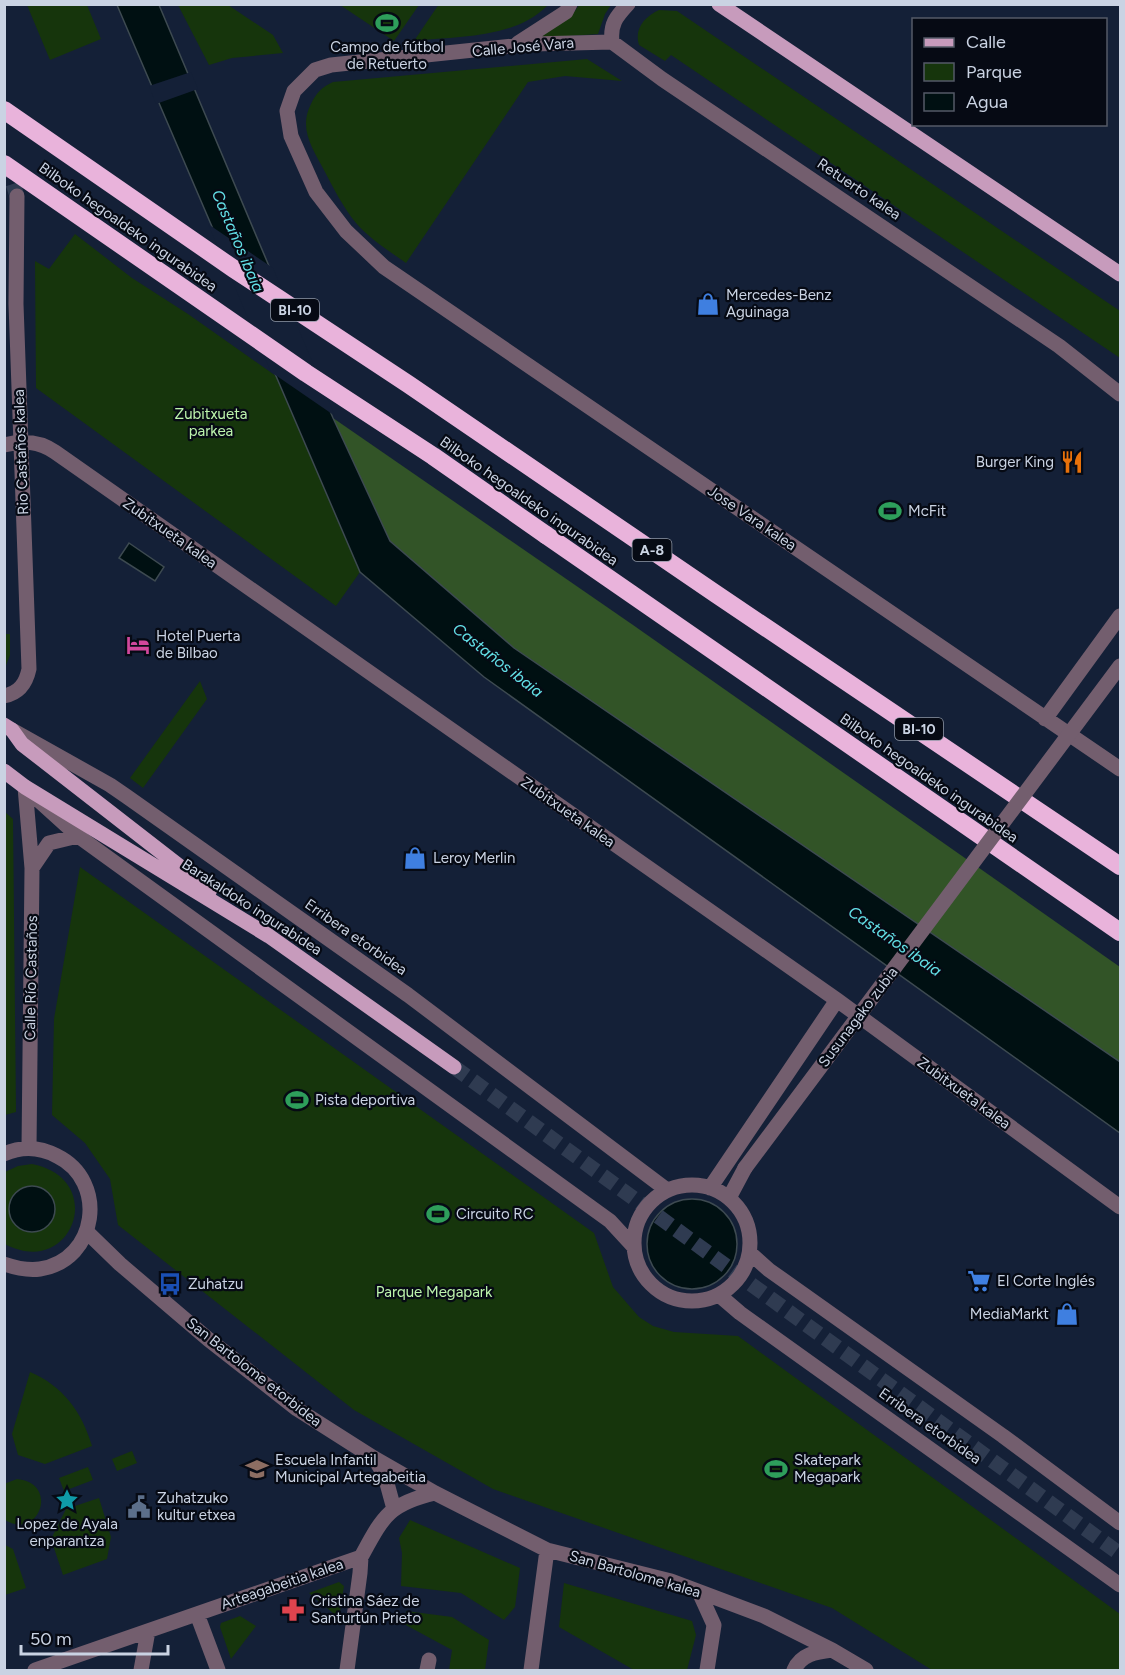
<svg xmlns="http://www.w3.org/2000/svg" width="1125" height="1675" viewBox="0 0 1125 1675" font-family="Figtree,sans-serif">
<style>
.green{fill:#16350c}
.forest{fill:#325427}
.water{fill:#001012;stroke:#3d4a51;stroke-width:1.5}
.pier{fill:#142037}
.lines{fill:none;stroke-linecap:round;stroke-linejoin:round}
.minor-tunnel{stroke:#2f3b51;stroke-width:15;stroke-dasharray:15 8;stroke-linecap:butt}
.major-tunnel{stroke:#2f3b51;stroke-width:15;stroke-dasharray:15 8;stroke-linecap:butt}
.minor{stroke:#735e6e;stroke-width:15}
.major{stroke:#c79bbc;stroke-width:15}
.highway{stroke:#e9b3db;stroke-width:18}
.minor-bridge{stroke:#735e6e;stroke-width:15}
.highway-bridge{stroke:#e9b3db;stroke-width:18}
.labels{text-anchor:middle;dominant-baseline:central;stroke-width:4.5;stroke-linejoin:round;paint-order:stroke}
.shield{fill:#060a14;stroke:#8f97a5;stroke-width:1.5}
.shield-label{font-size:14px;font-weight:bold;fill:#cad3e3}
.poi-label{font-size:15px;fill:#cad3e3;stroke:#060a14;text-anchor:start}
.street-label{font-size:15px;fill:#cad3e3;stroke:#060a14}
.park-label{font-size:15px;fill:#bdf5ad;stroke:#060a14}
.water-label{font-size:16px;font-style:italic;fill:#63e0e7;stroke:#060a14}
</style>
<rect width="100%" height="100%" fill="#142037"/>
<path class="green" d="M 439,4 L 548,4 L 548,5 C 515,39 459,36 414,41 Z
M 27,5 L 87,5 L 101,39 L 50,60 Z
M 178,5 L 228,5 L 273,35 L 283,53 L 232,58 L 209,65 Z
M 340,5 L 419,5 L 394,41 Z
M 579,5 L 611,5 L 605,14 L 598,34 L 539,38 L 575,11 Z
M 659,10 L 677,11 L 1120,311 L 1120,358 L 671,55 L 665,61 L 639,45 C 634,29 644,17 659,10 Z
M 587,59 L 622,81 L 565,76 L 528,82 L 406,263 C 389,251 370,239 356,223 C 343,207 334,189 325,172 C 313,149 298,129 311,104 C 316,93 322,87 333,82 Z
M 75,234 L 132,278 L 188,314 L 276,376 L 360,572 L 336,606 L 36,388 L 35,261 L 49,269 Z
M 5,634 L 10,634 L 10,655 L 5,668 Z
M 200,681 L 207,699 L 143,788 L 130,778 Z
M 5,812 L 13,819 L 16,1112 L 5,1115 Z
M 80,867 L 594,1233 L 613,1287 L 639,1317 L 653,1326 L 674,1332 L 738,1336 L 1120,1614 L 1120,1670 L 932,1670 L 832,1608 L 493,1489 L 354,1410 L 118,1225 L 110,1179 L 85,1143 L 52,1115 L 54,1019 Z
M 32,1164 C 109,1179 72,1280 5,1244 L 5,1172 L 18,1166 Z
M 30,1372 C 63,1386 82,1412 92,1446 L 45,1464 L 18,1455 L 12,1434 Z
M 132,1451 L 137,1463 L 117,1471 L 112,1459 Z
M 88,1467 L 93,1480 L 64,1491 L 59,1478 Z
M 17,1479 C 60,1483 39,1541 5,1520 L 4,1484 Z
M 99,1498 L 111,1537 L 107,1559 L 63,1575 L 51,1539 L 66,1509 Z
M 410,1520 L 520,1568 L 515,1607 L 504,1620 L 461,1593 L 401,1586 L 402,1553 L 399,1538 Z
M 5,1545 L 13,1549 L 26,1588 L 5,1595 Z
M 339,1582 L 344,1586 L 339,1618 L 309,1593 Z
M 564,1583 L 692,1621 L 696,1635 L 687,1670 L 634,1670 L 559,1627 Z
M 406,1611 L 452,1617 L 489,1640 L 485,1670 L 449,1670 L 452,1650 L 404,1624 Z
M 240,1616 L 256,1626 L 231,1659 L 220,1627 L 221,1623 Z"/>
<path class="forest" d="M 333,418 L 633,625 L 1120,967 L 1120,1065 L 514,648 L 390,541 Z"/>
<path class="water" d="M 117,5 L 159,5 L 333,418 L 390,541 L 514,648 L 1120,1062 L 1120,1133 L 484,677 L 360,572 Z
M 129,543 L 164,567 L 155,581 L 119,558 Z
M9 1209a23 23 0 1 1 46 0a23 23 0 1 1-46 0Z
M647 1244a45 45 0 1 1 90 0a45 45 0 1 1-90 0Z"/>
<path class="pier" d="M 191,72 L 198,89 L 156,104 L 149,86 Z
M 208,224 L 273,268 L 335,416 L 271,372 Z"/>
<g class="lines">
<path class="minor-tunnel" d="M 6,162 L 17,196"/>
<path class="major-tunnel" d="M 454,1067 L 1120,1554"/>
<path class="minor" d="M 628,4 C 616,17 610,24 612,42 L 662,79 L 1059,346 L 1120,394
M 612,42 L 532,44 L 331,65 L 315,70 L 294,91 L 287,111 L 291,136 L 316,192 L 346,231 L 384,267 L 1120,769
M 518,43 L 566,12 L 570,4
M 4,445 C 23,440 39,441 55,452 L 837,1000 L 1120,1207
M 4,696 C 20,693 26,683 29,669 L 16,304 L 17,196
M 1045,719 L 1120,616
M 12,730 L 110,785 L 126,796 L 408,995 L 667,1190
M 25,787 L 32,868 L 29,1148
M 36,798 L 78,836 L 610,1221 L 633,1246
M 32,868 L 49,843 L 78,836
M 4,1154 C 22,1146 40,1147 57,1156 C 108,1181 98,1260 40,1269 C 28,1271 16,1268 4,1264
M634 1243a58 58 0 1 1 116 0a58 58 0 1 1-116 0Z
M 710,1188 L 837,1000
M 729,1198 L 745,1168
M 87,1232 L 120,1264 L 208,1339 L 297,1409 L 374,1458 L 435,1493 L 547,1550 L 671,1581 L 764,1616 L 832,1650 L 866,1670
M 750,1253 L 769,1270 L 1003,1436 L 1120,1523
M 719,1295 L 740,1313 L 1120,1585
M 376,1461 L 385,1476 L 394,1509
M 699,1592 L 714,1625 L 707,1670
M 197,1614 L 218,1670
M 35,1670 L 361,1557 C 383,1517 388,1504 435,1493
M 141,1670 L 148,1631
M 347,1670 L 360,1573 L 361,1557
M 427,1670 L 429,1660
M 531,1670 L 547,1550
M 794,1670 C 801,1654 816,1652 832,1650"/>
<path class="major" d="M 719,4 L 1120,274
M 4,725 L 12,730 L 22,744 L 210,890
M 4,771 L 25,787 L 269,936 L 454,1067"/>
<path class="highway" d="M 4,110 L 234,269 L 408,384 L 716,594 L 1120,866
M 546,535 L 1120,932"/>
<path class="minor-bridge" d="M 745,1168 L 1120,666"/>
<path class="highway-bridge" d="M 4,164 L 306,373 L 433,456 L 546,535"/>
</g>
<defs>
<g id="stadium-bare" transform="scale(1.8)"><path d="M0-5a6.5 5 0 1 0 0 10a6.5 5 0 1 0 0-10ZM-3.5-1.8h7v3.6h-7Z" fill="#2e9e5b" stroke="#060a14" stroke-width="2.5" paint-order="stroke"/></g>
<g id="shop-bare" transform="scale(1.8)"><path d="M-5-2.5h2.3a2.7 3.5 0 0 1 5.4 0H5L5.5 6h-11ZM-1.5-2.5h3a1.5 2.3 0 0 0-3 0Z" fill="#3f7fe0" stroke="#060a14" stroke-width="2.5" paint-order="stroke"/></g>
<g id="restaurant-bare" transform="scale(1.8)"><path d="M-5-6h1v4h1v-4h1v4h1v-4h1v5L-1.5 .5V6h-2V.5L-5-1ZM5-6V6H3V1.5H1.5Q1.5-4 5-6Z" fill="#e8710a" stroke="#060a14" stroke-width="2.5" paint-order="stroke"/></g>
<g id="hotel-bare" transform="scale(1.8)"><path d="M-6-4.5h1.5V1H6V5H4.5V3h-9V5H-6ZM-4 0a1.8 1.8 0 1 1 3.6 0ZM.5 0V-2.5h3Q6-2.5 6 0Z" fill="#d1479c" stroke="#060a14" stroke-width="2.5" paint-order="stroke"/></g>
<g id="supermarket-bare" transform="scale(1.8)"><path d="M-6-5.5h2.5l.6 2H6L4.5 2H-2.5L-4.4-4H-6ZM-1.5 3.2a1.3 1.3 0 1 0 .1 0ZM3 3.2a1.3 1.3 0 1 0 .1 0Z" fill="#3f7fe0" stroke="#060a14" stroke-width="2.5" paint-order="stroke"/></g>
<g id="bus-bare" transform="scale(1.8)"><path d="M-5-6H5V4H4V6H2V4H-2V6H-4V4H-5ZM-3.5-4V0h7V-4ZM-3.5 1.2v1.5H-2V1.2ZM2 1.2v1.5H3.5V1.2Z" fill="#1a4fb4" stroke="#060a14" stroke-width="2.5" paint-order="stroke"/></g>
<g id="school-bare" transform="scale(1.8)"><path d="M0-5L7-2L0 1L-7-2ZM-4 1L0 2.5L4 1V4Q0 6-4 4Z" fill="#8d6e63" stroke="#060a14" stroke-width="2.5" paint-order="stroke"/></g>
<g id="sight-bare" transform="scale(1.8)"><path d="M0-6L1.8-2.2L6-1.7L2.9 1.2L3.7 5.4L0 3.3L-3.7 5.4L-2.9 1.2L-6-1.7L-1.8-2.2Z" fill="#0f9aa8" stroke="#060a14" stroke-width="2.5" paint-order="stroke"/></g>
<g id="civic-bare" transform="scale(1.8)"><path d="M-.6-6.5H3V-4.5H.6V-3L4-1V1h2V6H-6V1h2V-1L-.6-3ZM-1.2 2.5V6h2.4V2.5Z" fill="#5c6f8a" stroke="#060a14" stroke-width="2.5" paint-order="stroke"/></g>
<g id="pharmacy-bare" transform="scale(1.8)"><path d="M-2-6h4v4h4v4h-4v4h-4v-4h-4v-4h4Z" fill="#e0444e" stroke="#060a14" stroke-width="2.5" paint-order="stroke"/></g>
</defs>
<g fill-rule="evenodd">
<use href="#stadium-bare" x="387" y="23"/>
<use href="#shop-bare" x="708" y="304"/>
<use href="#restaurant-bare" x="1072" y="462"/>
<use href="#stadium-bare" x="890" y="511"/>
<use href="#hotel-bare" x="138" y="645"/>
<use href="#shop-bare" x="415" y="858"/>
<use href="#stadium-bare" x="297" y="1100"/>
<use href="#stadium-bare" x="438" y="1214"/>
<use href="#supermarket-bare" x="979" y="1281"/>
<use href="#bus-bare" x="170" y="1284"/>
<use href="#shop-bare" x="1067" y="1314"/>
<use href="#school-bare" x="257" y="1469"/>
<use href="#stadium-bare" x="776" y="1469"/>
<use href="#sight-bare" x="67" y="1500"/>
<use href="#civic-bare" x="139" y="1507"/>
<use href="#pharmacy-bare" x="293" y="1610"/>
</g>
<g class="labels">
<g class="shield">
<rect x="271" y="299" width="48" height="22" rx="4.5"/>
<rect x="632.5" y="539" width="39" height="22" rx="4.5"/>
<rect x="895" y="718" width="48" height="22" rx="4.5"/>
</g>
<g class="shield-label">
<text x="295" y="310">BI-10</text>
<text x="652" y="550">A-8</text>
<text x="919" y="729">BI-10</text>
</g>
<g class="poi-label">
<text x="387" y="47" text-anchor="middle">Campo de fútbol<tspan x="387" dy="17">de Retuerto</tspan></text>
<text x="726" y="295">Mercedes-Benz<tspan x="726" dy="17">Aguinaga</tspan></text>
<text x="1054" y="462" text-anchor="end">Burger King</text>
<text x="908" y="511">McFit</text>
<text x="156" y="636">Hotel Puerta<tspan x="156" dy="17">de Bilbao</tspan></text>
<text x="433" y="858">Leroy Merlin</text>
<text x="315" y="1100">Pista deportiva</text>
<text x="456" y="1214">Circuito RC</text>
<text x="997" y="1281">El Corte Inglés</text>
<text x="188" y="1284">Zuhatzu</text>
<text x="1049" y="1314" text-anchor="end">MediaMarkt</text>
<text x="275" y="1460">Escuela Infantil<tspan x="275" dy="17">Municipal Artegabeitia</tspan></text>
<text x="794" y="1460">Skatepark<tspan x="794" dy="17">Megapark</tspan></text>
<text x="157" y="1498">Zuhatzuko<tspan x="157" dy="17">kultur etxea</tspan></text>
<text x="67" y="1524" text-anchor="middle">Lopez de Ayala<tspan x="67" dy="17">enparantza</tspan></text>
<text x="311" y="1601">Cristina Sáez de<tspan x="311" dy="17">Santurtún Prieto</tspan></text>
</g>
<g class="street-label">
<text transform="translate(523 47) rotate(-5)">Calle José Vara</text>
<text transform="translate(859 189) rotate(34)">Retuerto kalea</text>
<text transform="translate(128 227) rotate(35)">Bilboko hegoaldeko ingurabidea</text>
<text transform="translate(21 452) rotate(-92)">Rio Castaños kalea</text>
<text transform="translate(529 501) rotate(35)">Bilboko hegoaldeko ingurabidea</text>
<text transform="translate(752 518) rotate(34)">Jose Vara kalea</text>
<text transform="translate(170 533) rotate(35)">Zubitxueta kalea</text>
<text transform="translate(929 778) rotate(35)">Bilboko hegoaldeko ingurabidea</text>
<text transform="translate(568 812) rotate(35)">Zubitxueta kalea</text>
<text transform="translate(252 907) rotate(33)">Barakaldoko ingurabidea</text>
<text transform="translate(356 937) rotate(35)">Erribera etorbidea</text>
<text transform="translate(31 978) rotate(-89)">Calle Río Castaños</text>
<text transform="translate(858 1017) rotate(-53)">Susunagako zubia</text>
<text transform="translate(964 1093) rotate(36)">Zubitxueta kalea</text>
<text transform="translate(254 1372) rotate(38)">San Bartolome etorbidea</text>
<text transform="translate(930 1426) rotate(35)">Erribera etorbidea</text>
<text transform="translate(635 1574) rotate(16)">San Bartolome kalea</text>
<text transform="translate(282 1584) rotate(-19)">Arteagabeitia kalea</text>
</g>
<g class="park-label">
<text x="211" y="414">Zubitxueta<tspan x="211" dy="17">parkea</tspan></text>
<text x="434" y="1292">Parque Megapark</text>
</g>
<g class="water-label">
<text transform="translate(238 241) rotate(67)">Castaños ibaia</text>
<text transform="translate(498 660) rotate(38)">Castaños ibaia</text>
<text transform="translate(895 941) rotate(35)">Castaños ibaia</text>
</g>
</g>
<rect width="1125" height="1675" fill="none" stroke="#cad3e3" stroke-width="12"/>
<rect x="912" y="18" width="195" height="108" fill="#060a14" stroke="#545a67" stroke-width="1.5"/>
<rect x="924" y="38" width="30" height="9" fill="#c79bbc" stroke="#545a67" stroke-width="1.5"/>
<text x="966" y="48" font-size="18" fill="#cad3e3">Calle</text>
<rect x="924" y="63" width="30" height="18" fill="#16350c" stroke="#545a67" stroke-width="1.5"/>
<text x="966" y="78" font-size="18" fill="#cad3e3">Parque</text>
<rect x="924" y="93" width="30" height="18" fill="#001012" stroke="#545a67" stroke-width="1.5"/>
<text x="966" y="108" font-size="18" fill="#cad3e3">Agua</text>
<path d="M21 1645v9h147v-9" fill="none" stroke="#cad3e3" stroke-width="3"/>
<text x="30" y="1645" font-size="18" fill="#cad3e3" stroke="#060a14" stroke-width="4.5" paint-order="stroke">50 m</text>
</svg>
